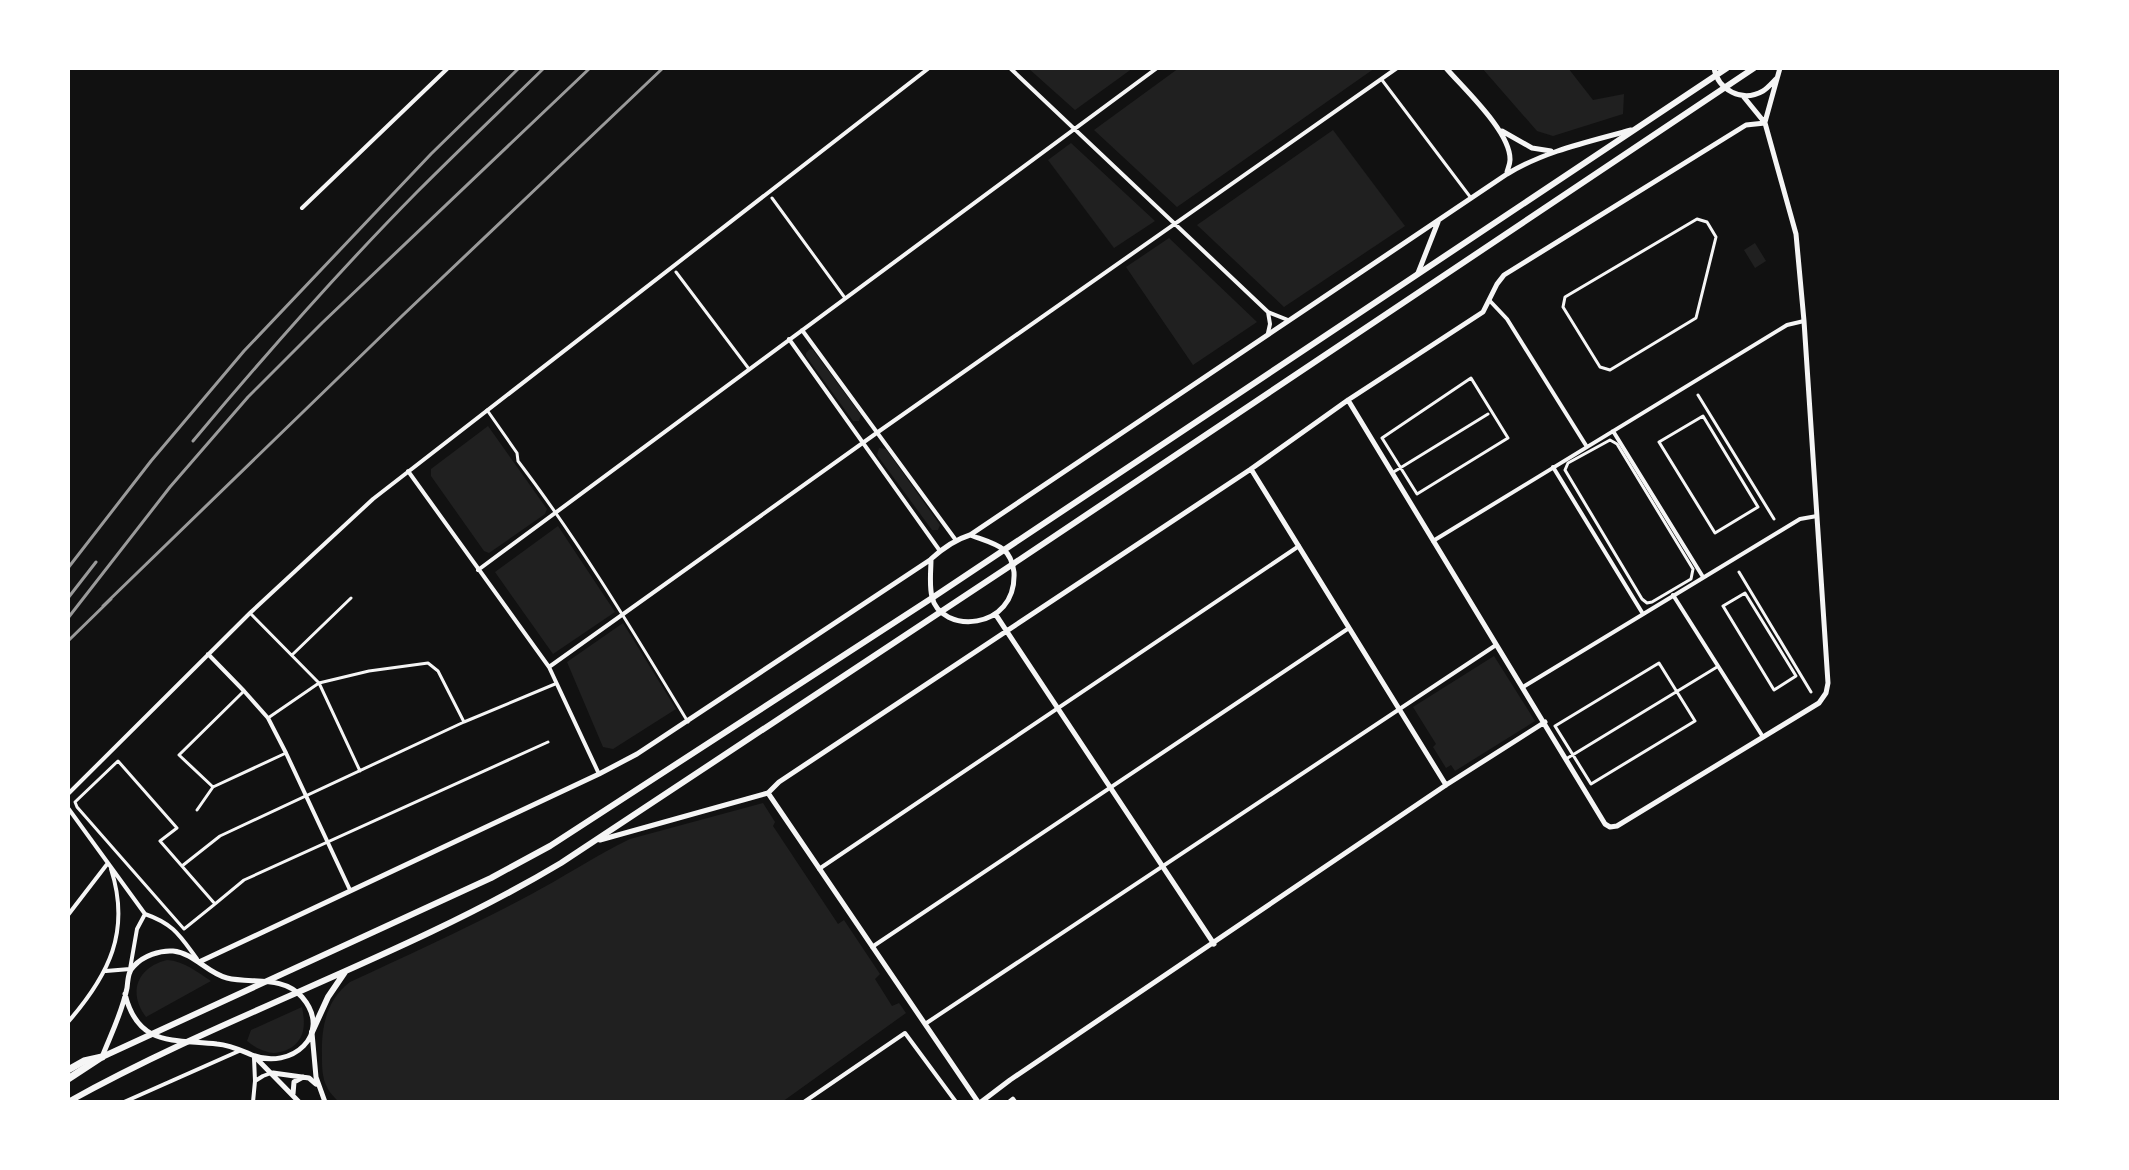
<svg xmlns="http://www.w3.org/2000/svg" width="2129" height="1170" viewBox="0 0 2129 1170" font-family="Literata,serif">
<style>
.green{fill:#202020}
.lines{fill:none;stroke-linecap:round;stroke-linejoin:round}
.pedestrian{stroke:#f5f5f5;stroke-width:3}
.minor{stroke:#f5f5f5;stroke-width:4}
.tertiary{stroke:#f5f5f5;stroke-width:5}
.secondary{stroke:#f5f5f5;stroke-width:6}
.primary{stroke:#f5f5f5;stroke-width:7}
.trunk{stroke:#f5f5f5;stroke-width:7}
.rail{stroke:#9a9a9a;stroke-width:3}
</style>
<rect width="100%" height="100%" fill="#111"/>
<path class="green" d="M 1028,68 L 1133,68 L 1075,110 Z
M 1179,68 L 1375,68 L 1177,207 L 1094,130 Z
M 1482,68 L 1568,68 L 1593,100 L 1624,94 L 1623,114 L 1553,136 L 1537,131 Z
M 1333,130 L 1405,226 L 1284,307 L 1197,225 Z
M 1071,143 L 1155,221 L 1114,248 L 1048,160 Z
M 1169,238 L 1257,322 L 1193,365 L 1126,267 Z
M 1755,243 L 1766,261 L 1755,268 L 1744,250 Z
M 810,349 L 813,350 L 861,415 L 859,421 L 853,421 L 806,356 L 806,353 Z
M 488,426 L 547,509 L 545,514 L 489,553 L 484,551 L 431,476 L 431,469 Z
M 879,448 L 886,449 L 940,525 L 938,530 L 932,530 L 877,455 Z
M 558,526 L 615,612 L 553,654 L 495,572 Z
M 623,623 L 676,709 L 613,749 L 603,747 L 567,662 Z
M 1494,656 L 1535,721 L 1455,771 L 1451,765 L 1446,768 L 1433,747 L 1436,744 L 1413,707 Z
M 763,803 L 775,822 L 773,826 L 838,924 L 844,920 L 880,974 L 875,979 L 892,1006 L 899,1003 L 906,1013 L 782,1102 L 339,1102 C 335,1098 329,1092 327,1087 C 322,1078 322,1066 322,1056 C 321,1028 326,1000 350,982 C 410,954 470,927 528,896 C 562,878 595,856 630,839 Z
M 167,960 C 184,961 197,972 211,981 L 146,1017 C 127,992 138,967 167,960 Z
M 302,1007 C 306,1026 305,1043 284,1051 C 278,1053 271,1054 265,1051 C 259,1050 252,1045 247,1041 L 251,1030 Z"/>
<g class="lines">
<path class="pedestrian" d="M 1382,80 L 1471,198
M 772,198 L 845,298
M 1697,219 L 1707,222 L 1716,237 L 1696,318 L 1610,370 L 1600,367 L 1563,307 L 1565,297 Z
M 676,272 L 749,369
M 1471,378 L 1508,438 L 1417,494 L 1382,438 Z
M 1698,395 L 1774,519
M 487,410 L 517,453 L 518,461 C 581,544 634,633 688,722
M 1703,416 L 1758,507 L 1715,533 L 1659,442 Z
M 1610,440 L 1617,444 L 1693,569 L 1691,579 L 1652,602 L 1647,603 L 1642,599 L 1565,470 L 1568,463 Z
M 1392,473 L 1488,414
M 1739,572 L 1811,692
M 1745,593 L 1796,676 L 1774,690 L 1723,606 Z
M 250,613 L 319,683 L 360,771
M 292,655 L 351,598
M 1659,663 L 1695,721 L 1591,784 L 1555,726 Z
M 268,718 L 319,683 L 369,671 L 428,663 L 438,671 L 464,722
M 1566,759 L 1717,667
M 118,761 L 177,828 L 160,841 L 215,904 L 184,929 L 77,807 L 75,802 Z
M 213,787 L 179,755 L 244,691
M 197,810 L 213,787 L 286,753
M 182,866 L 220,836 L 464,722 L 555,684
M 215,904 L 244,880 L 548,742
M 1008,1102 L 1013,1098 L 1016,1102"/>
<path class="minor" d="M 1010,68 L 1268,312 L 1288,320
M 302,208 L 448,68
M 1490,301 L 1507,319 L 1587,447
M 802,330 L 955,539
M 1268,333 L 1270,324 L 1268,312
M 789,339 L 940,551
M 1613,431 L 1703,577
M 1553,467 L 1643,614
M 408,471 L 549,667 L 599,774
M 1433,541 L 1787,325 L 1804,321
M 478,570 L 1157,68
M 1673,595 L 1763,737
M 208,654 L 244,691 L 268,718 L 286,753 L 350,890
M 549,667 L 878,432 L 1397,68
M 1523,687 L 1800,519 L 1817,516
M 68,794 L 250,613 L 373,499 L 929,68
M 68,808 L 145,914 C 174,924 180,936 197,959
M 819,869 L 1299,546
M 68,915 L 108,863
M 872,947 L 1349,628
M 106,971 L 130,969 L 137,929 L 145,914
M 68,1022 C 109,975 131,931 111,869
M 925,1024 L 1496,645
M 255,1081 L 263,1076 L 271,1073
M 124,1102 L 239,1051
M 253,1102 L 255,1081 L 254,1058
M 804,1102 L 905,1033 L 956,1102"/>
<path class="tertiary" d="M 1446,68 C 1464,89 1511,132 1510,160 C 1510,164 1508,168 1507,172
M 1714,68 C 1718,90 1742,103 1763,91 C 1768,88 1772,83 1777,78
M 1765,122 L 1780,68
M 1502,131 L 1532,148 L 1551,151
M 1418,273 L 1438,222
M 1348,400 L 1605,824 L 1610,827 L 1617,826 L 1819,703 L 1826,693 L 1828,683 L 1804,321 L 1796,234 L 1765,123 L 1743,96
M 1251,469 L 1446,785
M 970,535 C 980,539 996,543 1004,550 C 1010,555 1013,565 1014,572 C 1017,632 940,634 932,597 C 929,585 931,571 931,559 C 943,548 954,540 970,535 L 1507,174 C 1545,151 1588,142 1631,130
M 996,615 L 1214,944
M 768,793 L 978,1102
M 600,840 L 768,793 L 779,782 L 1251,469 L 1348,400 L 1483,312 L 1497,284 L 1504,275 L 1746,125 L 1765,123
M 199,962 L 599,774 L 637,754 L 930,560
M 312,1033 L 316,1077 L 325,1102
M 102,1057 C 111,1034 122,1013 127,988 C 128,980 128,971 134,966 C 143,956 160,950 173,951 C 194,953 207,973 227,978 C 251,984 283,975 302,997 C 334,1034 291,1071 252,1055 C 240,1050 230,1045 217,1044 C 173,1039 138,1047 125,994
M 255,1057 L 299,1102
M 273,1073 L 309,1078 L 316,1084
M 293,1094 L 294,1082 L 303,1077
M 981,1102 L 1010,1080 L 1446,785 L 1545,722"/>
<path class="secondary" d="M 312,1032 L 328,997 L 345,972
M 102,1057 L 491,878 L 550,846 L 932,598 L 1727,68
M 68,1102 C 228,1013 404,957 561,863 L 1013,564 L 1754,68"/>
<path class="primary" d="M 68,1079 L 100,1058"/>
<path class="trunk" d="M 68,1070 L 84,1061 L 102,1057"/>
<path class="rail" d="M 193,441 C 265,355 339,271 417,192 C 459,150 502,109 544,68
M 68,568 L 151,461 L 244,351 L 431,154 L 519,68
M 68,598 L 96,562
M 103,606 L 403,315 L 663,68
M 68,618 L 170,487 L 248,397 L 322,323 L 590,68
M 68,641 L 111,599"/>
</g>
<rect width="2129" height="1170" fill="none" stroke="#ffffff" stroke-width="140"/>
</svg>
